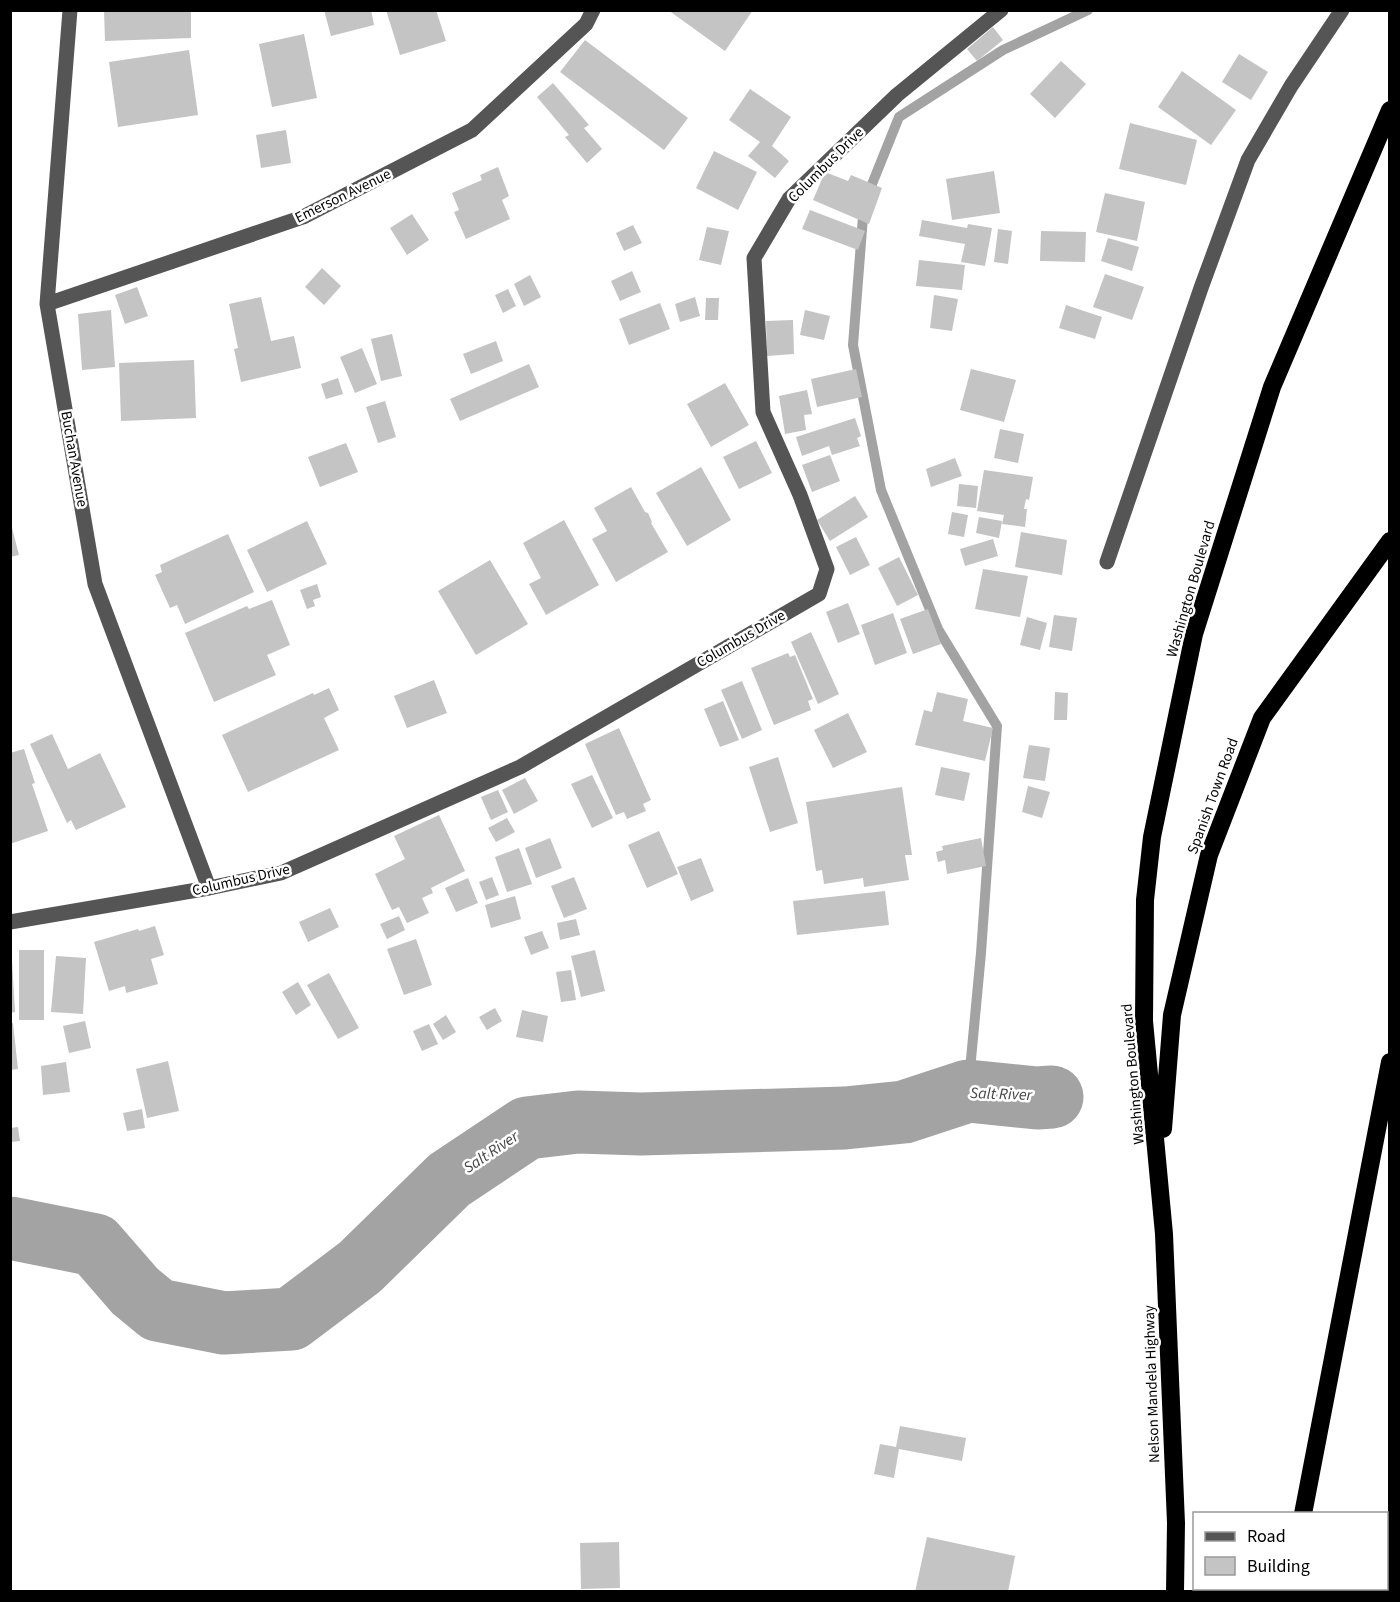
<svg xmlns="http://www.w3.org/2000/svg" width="1400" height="1602" viewBox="0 0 1400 1602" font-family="'Source Sans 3',sans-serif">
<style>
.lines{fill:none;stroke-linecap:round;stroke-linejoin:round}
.stream{stroke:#a3a3a3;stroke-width:10}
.river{stroke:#a3a3a3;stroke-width:63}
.building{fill:#c4c4c4}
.minor{stroke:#555;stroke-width:15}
.highway{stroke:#000;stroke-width:18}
.labels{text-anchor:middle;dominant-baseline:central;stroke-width:5;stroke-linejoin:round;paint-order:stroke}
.street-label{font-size:15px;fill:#000;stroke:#fff}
.water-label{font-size:16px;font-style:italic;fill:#444;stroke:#fff}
</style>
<rect width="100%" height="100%" fill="#fff"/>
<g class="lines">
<path class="stream" d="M 968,1091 L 981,953 L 997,726 L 938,629 L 881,490 L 853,345 L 864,204 L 899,117 L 1003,50 L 1088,10"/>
<path class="river" d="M 10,1228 L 95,1245 L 135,1291 L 158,1310 L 224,1323 L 291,1319 L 360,1267 L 449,1180 L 527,1128 L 578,1122 L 641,1124 L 845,1118 L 904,1112 L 968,1091 L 1037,1098 L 1052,1097"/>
</g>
<path class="building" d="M 104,10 L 191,10 L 191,38 L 105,41 Z
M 324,10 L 371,10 L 374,25 L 331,36 Z
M 386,10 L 436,10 L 446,41 L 400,55 Z
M 668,10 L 753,10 L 725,51 Z
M 993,27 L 1003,40 L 977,61 L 967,49 Z
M 304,34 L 317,98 L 272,107 L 259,44 Z
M 585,40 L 688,118 L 664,150 L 560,72 Z
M 189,50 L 198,115 L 118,127 L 109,62 Z
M 1239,54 L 1268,72 L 1251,100 L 1222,82 Z
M 1061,61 L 1086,84 L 1055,118 L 1030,94 Z
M 1182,71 L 1236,110 L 1211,145 L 1158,107 Z
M 553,83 L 589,125 L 584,128 L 602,149 L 587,163 L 565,137 L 569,135 L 537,97 Z
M 750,89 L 791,117 L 772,146 L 789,161 L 775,178 L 748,156 L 760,142 L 729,120 Z
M 1130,123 L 1197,140 L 1186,185 L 1119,169 Z
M 286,130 L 291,163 L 261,168 L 256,135 Z
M 714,151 L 757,172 L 738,210 L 696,188 Z
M 498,167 L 509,196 L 502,200 L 510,219 L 466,239 L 454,212 L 459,210 L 452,193 L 482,180 L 480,175 Z
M 994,171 L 1000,213 L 952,220 L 946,179 Z
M 825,172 L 848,181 L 851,175 L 882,188 L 869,224 L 813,200 Z
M 1105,193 L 1145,202 L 1137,241 L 1096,232 Z
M 810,210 L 865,231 L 858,250 L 802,229 Z
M 412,214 L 429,240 L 407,255 L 390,228 Z
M 922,220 L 967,228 L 968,224 L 992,228 L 985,266 L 961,262 L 965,244 L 919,236 Z
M 633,225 L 642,243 L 624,251 L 616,233 Z
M 707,227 L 729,231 L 721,265 L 699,260 Z
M 998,229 L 1012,231 L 1008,264 L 994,262 Z
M 1041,231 L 1086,232 L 1085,262 L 1040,261 Z
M 1108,238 L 1139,247 L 1132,271 L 1101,261 Z
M 919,260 L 965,265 L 962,290 L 916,286 Z
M 322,268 L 341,286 L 324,305 L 305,287 Z
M 632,271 L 641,292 L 620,301 L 611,281 Z
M 1105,274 L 1144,287 L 1132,320 L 1093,307 Z
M 530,275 L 541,297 L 524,306 L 514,284 Z
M 137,287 L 148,316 L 125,324 L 115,295 Z
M 508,289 L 516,306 L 503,313 L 495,295 Z
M 934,295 L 958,299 L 952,331 L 930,328 Z
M 261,297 L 271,341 L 294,336 L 301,368 L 241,382 L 234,349 L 238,348 L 229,304 Z
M 695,297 L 700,316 L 680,322 L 675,304 Z
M 706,298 L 719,298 L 718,320 L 705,320 Z
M 660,303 L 670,329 L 629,345 L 619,319 Z
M 1066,305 L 1102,317 L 1095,339 L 1059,328 Z
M 111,310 L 115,367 L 82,370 L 78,314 Z
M 805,310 L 830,316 L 824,340 L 800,335 Z
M 793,320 L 794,354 L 767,356 L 766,321 Z
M 392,334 L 402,376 L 381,381 L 371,339 Z
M 496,341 L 503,361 L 471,374 L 463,354 Z
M 362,348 L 377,384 L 355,393 L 340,357 Z
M 194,360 L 196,418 L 121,421 L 119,363 Z
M 529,364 L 539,387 L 460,421 L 450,399 Z
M 856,369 L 862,397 L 817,407 L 811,379 Z
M 971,369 L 1016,380 L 1004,422 L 960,410 Z
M 338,378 L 343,394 L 326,399 L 321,384 Z
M 725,383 L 749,425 L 711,447 L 687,404 Z
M 807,390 L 812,414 L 804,415 L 806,430 L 785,434 L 779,396 Z
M 385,401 L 396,437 L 378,443 L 366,407 Z
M 855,418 L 861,436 L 857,438 L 860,446 L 832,455 L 829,446 L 802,456 L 796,437 Z
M 1000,429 L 1024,434 L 1018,463 L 994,458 Z
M 756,441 L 772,473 L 739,489 L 723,457 Z
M 346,443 L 358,472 L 320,487 L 308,457 Z
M 830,455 L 840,481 L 812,492 L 802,465 Z
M 955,458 L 962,476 L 931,487 L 926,469 Z
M 701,467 L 731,520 L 687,546 L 656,493 Z
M 984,470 L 1033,477 L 1029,500 L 1026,499 L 1024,509 L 1027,509 L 1025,527 L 1002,524 L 1004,515 L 977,511 Z
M 959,484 L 978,486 L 976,508 L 957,506 Z
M 631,487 L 645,512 L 648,513 L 652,522 L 651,523 L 668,552 L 616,582 L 592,539 L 607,531 L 594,508 Z
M 855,496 L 868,517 L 830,541 L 817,520 Z
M 952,512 L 968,515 L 964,537 L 948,534 Z
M 979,517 L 1002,521 L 999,538 L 976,533 Z
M 10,520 L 19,555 L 10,557 Z
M 564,520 L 599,585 L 546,615 L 529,584 L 541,578 L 523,543 Z
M 307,521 L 327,564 L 267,592 L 247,550 Z
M 1021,532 L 1067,540 L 1062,575 L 1015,567 Z
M 228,534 L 254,592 L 185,624 L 177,605 L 170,608 L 155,575 L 162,572 L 160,565 Z
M 856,537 L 870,565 L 850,575 L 836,547 Z
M 993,539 L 998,556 L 965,566 L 960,549 Z
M 899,557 L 918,595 L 897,606 L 878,568 Z
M 490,560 L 528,624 L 476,655 L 438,591 Z
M 983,569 L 1028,576 L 1020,617 L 975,609 Z
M 317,584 L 321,597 L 313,600 L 315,606 L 307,609 L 300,590 Z
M 272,600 L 290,645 L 267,655 L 276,675 L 214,702 L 185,633 L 247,606 L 249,609 Z
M 848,603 L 860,634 L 838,643 L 826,612 Z
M 928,609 L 941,644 L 913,654 L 900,619 Z
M 893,613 L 907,653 L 875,665 L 861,625 Z
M 1054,615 L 1077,618 L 1072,651 L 1049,647 Z
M 1027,617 L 1047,623 L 1040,650 L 1020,645 Z
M 811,632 L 839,694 L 818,704 L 791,642 Z
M 788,653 L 790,657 L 795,655 L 813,699 L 808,701 L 811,710 L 774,725 L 751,668 Z
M 434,680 L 447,713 L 407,728 L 394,696 Z
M 742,681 L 762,730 L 742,739 L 721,690 Z
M 329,688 L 339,710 L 324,718 L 339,750 L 248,792 L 222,735 L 313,693 L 314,695 Z
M 937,692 L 968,699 L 963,721 L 993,728 L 985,761 L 915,745 L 924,710 L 932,712 Z
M 1055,692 L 1068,693 L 1067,720 L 1054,720 Z
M 723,701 L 739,740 L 720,747 L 704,709 Z
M 848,713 L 867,752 L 833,768 L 814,730 Z
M 619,728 L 651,800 L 643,804 L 646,811 L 627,819 L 624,812 L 616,815 L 585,744 Z
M 52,734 L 68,769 L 100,753 L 126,807 L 76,830 L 71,820 L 67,823 L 30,744 Z
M 1029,745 L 1050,748 L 1045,781 L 1023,778 Z
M 24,749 L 35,783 L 32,784 L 48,831 L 10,844 L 10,753 Z
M 778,757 L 798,823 L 770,832 L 749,767 Z
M 941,767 L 970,773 L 964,801 L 935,795 Z
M 592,775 L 613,818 L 592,828 L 571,784 Z
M 525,778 L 538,801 L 514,814 L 502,790 Z
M 1028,786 L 1050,792 L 1042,818 L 1022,812 Z
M 902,787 L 912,855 L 905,855 L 909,880 L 864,887 L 863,878 L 824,884 L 822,870 L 816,871 L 806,802 Z
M 498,790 L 508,812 L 491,820 L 481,797 Z
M 439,815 L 465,871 L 431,888 L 433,893 L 422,898 L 429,913 L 407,923 L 399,907 L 392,910 L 375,874 L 405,859 L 394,836 Z
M 507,818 L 515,832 L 496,842 L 488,828 Z
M 659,831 L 678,874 L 647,888 L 628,845 Z
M 550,838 L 562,868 L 536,878 L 525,848 Z
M 981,838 L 986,866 L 947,874 L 945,860 L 938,862 L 936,852 L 943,850 L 942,846 Z
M 519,848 L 532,884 L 507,892 L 495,857 Z
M 701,858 L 714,891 L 691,901 L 677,867 Z
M 492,877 L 499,895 L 486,900 L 479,882 Z
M 574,877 L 587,909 L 564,918 L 551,886 Z
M 468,878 L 478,903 L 456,912 L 445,888 Z
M 885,891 L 889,925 L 797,935 L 793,901 Z
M 515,896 L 521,919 L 491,928 L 485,905 Z
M 330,908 L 339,927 L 308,942 L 299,922 Z
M 399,916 L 405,930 L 387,939 L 380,924 Z
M 576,919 L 580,935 L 560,940 L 557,923 Z
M 155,926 L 164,955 L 151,959 L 158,984 L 126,993 L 125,986 L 109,991 L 94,942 L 138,929 L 139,931 Z
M 542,931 L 549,948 L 531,955 L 524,937 Z
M 416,939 L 432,985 L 404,995 L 387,949 Z
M 19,950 L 44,950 L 44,1020 L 19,1020 Z
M 595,950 L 605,991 L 581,997 L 571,956 Z
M 56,956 L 86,958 L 83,1014 L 51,1012 Z
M 10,960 L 12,960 L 15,1012 L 10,1013 Z
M 571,970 L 576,1000 L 561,1002 L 556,972 Z
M 329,973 L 359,1028 L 338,1039 L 307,985 Z
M 298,982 L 311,1005 L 296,1015 L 282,992 Z
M 495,1008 L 502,1021 L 487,1030 L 479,1017 Z
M 522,1010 L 548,1016 L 543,1042 L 516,1037 Z
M 446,1015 L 456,1032 L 443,1040 L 433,1024 Z
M 85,1021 L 91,1048 L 69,1053 L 63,1026 Z
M 10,1023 L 13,1023 L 18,1069 L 10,1070 Z
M 429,1024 L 438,1044 L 422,1051 L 413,1031 Z
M 168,1061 L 179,1111 L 147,1118 L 136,1069 Z
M 66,1062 L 70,1092 L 43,1095 L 41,1066 Z
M 142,1109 L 145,1128 L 127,1131 L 123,1113 Z
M 18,1127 L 20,1141 L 10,1142 L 10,1128 Z
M 900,1426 L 966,1438 L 962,1461 L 899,1449 L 894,1478 L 874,1474 L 880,1444 L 896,1447 Z
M 927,1537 L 1015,1556 L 1008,1592 L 915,1592 Z
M 619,1542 L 620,1588 L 581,1589 L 580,1543 Z"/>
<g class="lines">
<path class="minor" d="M 70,10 L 47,304 L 95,584 L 209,888
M 47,304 L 303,217 L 472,130 L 586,24 L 593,10
M 1107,562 L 1201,288 L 1248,160 L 1291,86 L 1342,10
M 10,922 L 209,888 L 281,873 L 520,767 L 819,594 L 827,569 L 800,495 L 763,412 L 754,258 L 789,199 L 897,95 L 1001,10"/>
<path class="highway" d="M 1163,1129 L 1172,1015 L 1209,855 L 1262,718 L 1390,541
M 1303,1514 L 1390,1062
M 1175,1592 L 1176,1523 L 1164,1234 L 1144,1021 L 1145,900 L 1152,837 L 1194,634 L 1272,387 L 1390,110
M 1288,1592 L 1288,1588"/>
</g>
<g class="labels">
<g class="street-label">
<text transform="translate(826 165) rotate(-45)">Columbus Drive</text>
<text transform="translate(343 196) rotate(-26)">Emerson Avenue</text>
<text transform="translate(74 459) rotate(80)">Buchan Avenue</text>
<text transform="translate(1191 589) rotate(-74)">Washington Boulevard</text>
<text transform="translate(741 639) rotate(-30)">Columbus Drive</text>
<text transform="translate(1213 796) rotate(-70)">Spanish Town Road</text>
<text transform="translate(241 880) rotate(-13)">Columbus Drive</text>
<text transform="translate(1133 1074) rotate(-95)">Washington Boulevard</text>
<text transform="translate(1152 1384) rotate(-92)">Nelson Mandela Highway</text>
</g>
<g class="water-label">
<text transform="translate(1001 1094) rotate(2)">Salt River</text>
<text transform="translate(491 1152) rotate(-34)">Salt River</text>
</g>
</g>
<rect width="1400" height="1602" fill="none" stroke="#000000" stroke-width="24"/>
<rect x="1193" y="1512" width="195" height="78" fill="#ffffff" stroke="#999999" stroke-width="1.5"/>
<rect x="1205" y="1532" width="30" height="9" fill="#555555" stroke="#999999" stroke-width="1.5"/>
<text x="1247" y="1542" font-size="18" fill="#000000">Road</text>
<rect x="1205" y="1557" width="30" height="18" fill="#c4c4c4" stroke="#999999" stroke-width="1.5"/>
<text x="1247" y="1572" font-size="18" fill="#000000">Building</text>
</svg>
